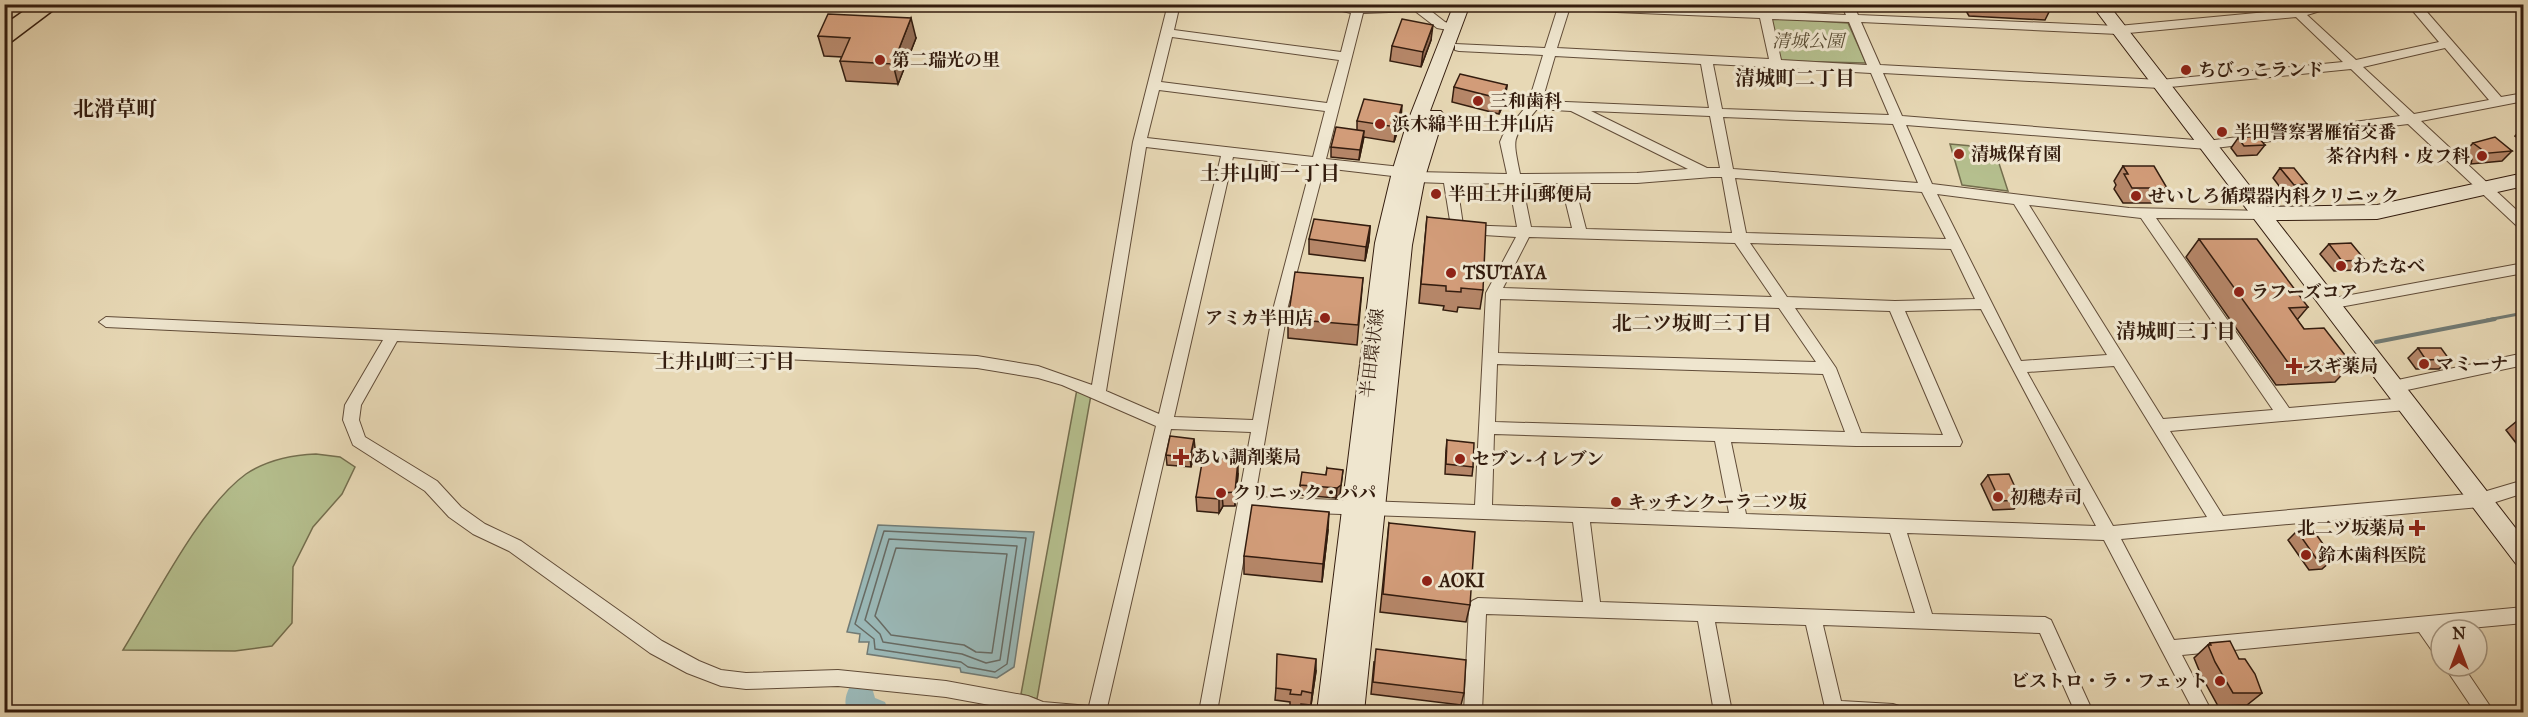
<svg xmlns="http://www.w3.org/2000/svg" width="2528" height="717" viewBox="0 0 2528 717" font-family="'IM FELL Great Primer','Noto Serif JP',serif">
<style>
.green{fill:#b5bf8e;stroke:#746e4e;stroke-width:1.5}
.water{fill:#9ab8b7;stroke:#717a74;stroke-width:1.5}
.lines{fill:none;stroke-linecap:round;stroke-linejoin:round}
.shore{stroke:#676a63;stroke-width:1.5}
.stream-far1{stroke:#717a74;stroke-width:3}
.stream{stroke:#717a74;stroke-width:4}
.river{fill:#9ab8b7;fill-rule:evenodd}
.street-casing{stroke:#614c38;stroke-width:2}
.secondary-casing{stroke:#341d0f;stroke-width:2}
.highway-casing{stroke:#341d0f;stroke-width:3}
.street{fill:#efe6cf;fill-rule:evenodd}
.secondary{fill:#efe6cf;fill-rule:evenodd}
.highway{fill:#e7d8b5;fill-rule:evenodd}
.wall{fill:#b58668;stroke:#341d0f;stroke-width:1.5}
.shaded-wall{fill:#936d55;stroke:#341d0f;stroke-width:1.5}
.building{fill:#d29c79;stroke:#341d0f;stroke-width:1.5}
.poi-dot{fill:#8f2418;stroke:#efe6cf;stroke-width:2}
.labels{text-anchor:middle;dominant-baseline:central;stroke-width:6;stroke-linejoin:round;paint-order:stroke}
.park-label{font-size:18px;font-style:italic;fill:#5b4e35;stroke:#efe6cf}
.poi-label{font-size:18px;font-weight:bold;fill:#341d0f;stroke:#efe6cf;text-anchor:start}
.street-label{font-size:18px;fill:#341d0f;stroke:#efe6cf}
.neighbourhood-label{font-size:20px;font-weight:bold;fill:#341d0f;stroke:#efe6cf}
.quarter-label{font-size:21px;font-weight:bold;fill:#341d0f;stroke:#efe6cf}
</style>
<rect width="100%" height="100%" fill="#e7d8b5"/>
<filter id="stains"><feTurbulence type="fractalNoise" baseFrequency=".00333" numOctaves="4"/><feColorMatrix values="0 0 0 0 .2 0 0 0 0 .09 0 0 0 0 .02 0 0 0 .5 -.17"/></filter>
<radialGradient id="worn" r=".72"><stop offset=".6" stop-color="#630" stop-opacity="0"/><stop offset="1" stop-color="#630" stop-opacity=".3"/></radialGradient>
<path class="green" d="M 1772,18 L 1848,23 L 1866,63 L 1783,61 L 1779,58 L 1770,21 Z
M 1950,144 L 1994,148 L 2008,191 L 1962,185 Z
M 1077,389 L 1091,395 L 1037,699 L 1021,694 Z
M 316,454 L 340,457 L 355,467 L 342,494 L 313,527 L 293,567 L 292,623 L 272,646 L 235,651 L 123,650 C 154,600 200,507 246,474 C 267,460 291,455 316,454 Z"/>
<path class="water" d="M 878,525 L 1034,532 L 1014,667 L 997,678 L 961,672 L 960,668 L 867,654 L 869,642 L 859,642 L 860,634 L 847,632 Z"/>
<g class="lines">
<path class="shore" d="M 884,531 L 1026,538 L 1007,664 L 995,672 L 968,667 L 961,662 L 875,649 L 874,639 L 855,624 Z
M 889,539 L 1017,546 L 1000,660 L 986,663 L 962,654 L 883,642 L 880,634 L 865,620 Z
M 896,548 L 1007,554 L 992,653 L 976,652 L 964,645 L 891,635 L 875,616 Z"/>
<path class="stream-far1" d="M 2487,320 L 2524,313"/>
<path class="stream" d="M 2376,342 L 2495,319"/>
<path class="river" d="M 861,680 L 871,684 L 875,698 L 885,702 L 889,712 L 848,712 C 843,702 846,694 851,684 Z"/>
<g class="street-casing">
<path id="street" d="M 1168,4 L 1180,4 L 1174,30 L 1341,52 L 1351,13 L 1312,4 L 1358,6 L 1422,4 L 1445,22 L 1459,27 L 1453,31 L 1437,28 L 1415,11 L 1363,13 L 1326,159 L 1401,167 L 1408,172 L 1401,177 L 1324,168 L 1288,306 L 1255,497 L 1475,505 L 1486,293 L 1516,237 L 1452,233 L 1444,183 L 1416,182 L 1409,177 L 1416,172 L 1507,174 L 1500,142 L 1503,135 L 1528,104 L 1543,55 L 1459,51 L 1455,50 L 1455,44 L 1545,48 L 1559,4 L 1613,4 L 1846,15 L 1841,4 L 1853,4 L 1858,15 L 2118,26 L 2289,10 L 2290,6 L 2294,5 L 2301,9 L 2320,4 L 2343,4 L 2307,15 L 2356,60 L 2439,42 L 2407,4 L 2420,4 L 2501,97 L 2524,93 L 2524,101 L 2421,121 L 2524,217 L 2524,230 L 2519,228 L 2408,124 L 2207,149 L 1906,125 L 1932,184 L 2129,208 L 2266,211 L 2268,214 L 2266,217 L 2261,219 L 2156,218 L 2289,408 L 2406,398 L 2411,400 L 2414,404 L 2411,408 L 2406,410 L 2170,431 L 2223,516 L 2480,493 L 2524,480 L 2524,493 L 2480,507 L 2121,539 L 2174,640 L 2524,607 L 2524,623 L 2438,631 L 2441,635 L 2441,657 L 2435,655 L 2419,632 L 2182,655 L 2212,712 L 2194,712 L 2104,540 L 1907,533 L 1932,614 L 2045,617 L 2051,620 L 2093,712 L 2075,712 L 2040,633 L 1823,625 L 1841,701 L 1893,704 L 1899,706 L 1902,712 L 1826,712 L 1806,625 L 1715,622 L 1732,712 L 1714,712 L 1698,621 L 1486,614 L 1482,712 L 1464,712 L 1469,606 L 1472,601 L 1478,598 L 1583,602 L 1573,522 L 1252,511 L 1217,712 L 1199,712 L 1251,432 L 1171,429 L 1106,712 L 1028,712 L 946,697 L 838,686 L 746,689 L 721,686 L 687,673 L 650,653 L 509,551 L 473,534 L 449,517 L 425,491 L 353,445 L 343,420 L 345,405 L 383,340 L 106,327 L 99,322 L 106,317 L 977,356 L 1038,366 L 1092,385 L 1133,142 ZM 1569,10 L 1760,18 L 1769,59 L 1557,48 ZM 2296,17 L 2343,62 L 2160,80 L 1880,65 L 1861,22 L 2118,34 ZM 1772,19 L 1849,22 L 1867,65 L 1781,60 ZM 1172,37 L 1339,60 L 1327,103 L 1161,82 ZM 2445,48 L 2489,100 L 2414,114 L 2363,67 ZM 1555,56 L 1701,64 L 1709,108 L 1542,101 ZM 1713,64 L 1871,73 L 1889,115 L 1722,109 ZM 2351,69 L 2400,116 L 2207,141 L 1902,116 L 1883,73 L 2160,88 ZM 1159,90 L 1325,111 L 1313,157 L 1147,138 ZM 1537,109 L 1571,111 L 1688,169 L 1637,173 L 1520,174 C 1512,134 1512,140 1537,109 ZM 1591,111 L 1710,116 L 1720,168 L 1707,168 ZM 1723,117 L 1893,124 L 1918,183 L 1733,169 ZM 1146,147 L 1221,156 L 1159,414 L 1106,391 ZM 1233,157 L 1311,166 L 1274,306 L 1253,420 L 1174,417 ZM 1712,177 L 1722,177 L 1732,233 L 1586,229 L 1574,183 L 1637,183 ZM 1735,178 L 1922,192 L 1946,239 L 1746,233 ZM 1509,183 L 1517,227 L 1463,225 L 1457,184 ZM 1522,183 L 1561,183 L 1572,228 L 1531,227 ZM 1937,194 L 2014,204 L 2107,355 L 2021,361 ZM 2029,205 L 2141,218 L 2273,410 L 2163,419 ZM 1529,237 L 1735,243 L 1772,297 L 1503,288 ZM 1750,243 L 1951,249 L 1975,299 L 1895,301 L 1787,297 ZM 1500,299 L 1779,308 L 1816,362 L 1498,353 ZM 1795,308 L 1890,311 L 1943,435 L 1861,433 L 1836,368 ZM 1981,309 L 2096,526 L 1746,514 L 1731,442 L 1856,446 L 1960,446 L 1962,442 L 1905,311 ZM 397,341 L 977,368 L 1038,378 L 1062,385 L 1156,426 L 1089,706 L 1043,702 L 1028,696 L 946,681 L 838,670 L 746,673 L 721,670 L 699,661 L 662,641 L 521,541 L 485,524 L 461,507 L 437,481 L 365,437 L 359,420 L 361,405 ZM 1497,364 L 1823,374 L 1845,432 L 1495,422 ZM 2114,366 L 2207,517 L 2113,526 L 2027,372 ZM 1494,434 L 1715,441 L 1729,513 L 1492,505 ZM 1590,522 L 1890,533 L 1915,613 L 1600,602 Z
M 2517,4 L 2524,4 L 2524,26 L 2518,22 Z
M 2524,263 L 2524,273 L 2329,309 L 2322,304 L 2329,299 Z
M 2524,353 L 2524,365 L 2393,393 L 2388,391 L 2385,387 L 2388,383 L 2393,381 Z
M 2444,666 L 2463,666 L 2494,712 L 2475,712 Z"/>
</g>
<g class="secondary-casing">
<path id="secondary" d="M 1454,4 L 1470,4 L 1430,111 L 1441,111 L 1444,115 L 1425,177 L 1412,245 L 1364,712 L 1317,712 L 1375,243 L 1392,172 L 1406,126 Z
M 2091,4 L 2108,4 L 2266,207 L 2377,205 L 2524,173 L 2524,186 L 2377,219 L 2276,220 L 2524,539 L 2524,567 L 2516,564 Z"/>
</g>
<g class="highway-casing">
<path id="highway" d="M 34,4 L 61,4 L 12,41 L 4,43 L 4,25 Z"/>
</g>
<use href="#street" class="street"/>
<use href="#secondary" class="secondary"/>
<use href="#highway" class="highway"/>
</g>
<path class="wall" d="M 1962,4 L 2053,4 L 2045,20 L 1969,16 Z
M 818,36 L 916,38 L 898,84 L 846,81 L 840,61 L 842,57 L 824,56 Z
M 1431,40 L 1421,67 L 1390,61 L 1392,46 Z
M 1507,85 L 1505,100 L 1499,114 L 1452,102 L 1454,87 Z
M 1401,120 L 1394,142 L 1364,137 L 1359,160 L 1331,157 L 1331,147 L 1357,130 L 1357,121 Z
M 2523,126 L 2523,142 L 2515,136 Z
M 2238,138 L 2265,145 L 2257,155 L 2237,156 L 2231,148 Z
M 2473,143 L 2512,151 L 2502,161 L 2471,164 L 2472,159 L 2464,153 Z
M 2123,166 L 2167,188 L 2157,203 L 2123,203 L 2114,189 L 2116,185 L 2114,181 Z
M 2280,168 L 2307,184 L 2300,194 L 2286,195 L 2273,178 Z
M 1427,217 L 1483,290 L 1480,309 L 1458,307 L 1457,312 L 1443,310 L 1444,306 L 1419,303 Z
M 1370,226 L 1369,241 L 1365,261 L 1309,254 L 1309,239 Z
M 2199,239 L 2308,307 L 2297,320 L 2304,329 L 2352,364 L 2335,382 L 2276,385 L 2186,257 Z
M 2329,244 L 2365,260 L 2356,270 L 2334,271 L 2320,254 Z
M 1363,278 L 1357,345 L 1288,338 L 1288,319 Z
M 2418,348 L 2449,359 L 2439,369 L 2416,369 L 2408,358 Z
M 2523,420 L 2523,452 L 2506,430 L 2517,421 Z
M 1447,440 L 1473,467 L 1472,476 L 1445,474 L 1446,450 Z
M 1195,448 L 1191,467 L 1167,465 L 1166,455 Z
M 1327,468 L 1340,494 L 1336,498 L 1300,495 L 1300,485 L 1326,475 Z
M 1238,474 L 1235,506 L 1223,506 L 1219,513 L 1197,511 L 1196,497 Z
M 1988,475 L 2021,500 L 2014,509 L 1993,510 L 1981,484 Z
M 1389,523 L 1470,605 L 1466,622 L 1380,612 Z
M 1328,530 L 1322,582 L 1244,574 L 1244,556 Z
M 2297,531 L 2328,551 L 2327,552 L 2332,560 L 2322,569 L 2309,570 L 2288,540 Z
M 2210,643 L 2239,659 L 2262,693 L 2247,705 L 2218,706 L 2201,675 L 2194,658 Z
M 1374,662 L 1464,693 L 1461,705 L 1371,694 Z
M 1316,671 L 1311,705 L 1301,704 L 1301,708 L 1290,706 L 1290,702 L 1275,700 L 1276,688 Z"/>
<path class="shaded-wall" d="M 911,18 L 916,38 L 898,84 L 893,64 Z
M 1433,25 L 1431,40 L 1421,67 L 1423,52 Z
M 1507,85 L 1505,100 L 1499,114 L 1502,99 Z
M 1402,105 L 1401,120 L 1394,142 L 1396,127 Z
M 1364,131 L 1363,141 L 1359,160 L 1360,150 Z
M 1370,226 L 1369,241 L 1365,261 L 1366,247 Z
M 1194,439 L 1195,448 L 1191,467 L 1190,458 Z
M 1238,460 L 1238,474 L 1235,506 L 1235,492 Z
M 1343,470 L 1340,494 L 1336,498 L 1337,488 Z
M 1222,493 L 1223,506 L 1219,513 L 1219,499 Z
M 1329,512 L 1328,530 L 1322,582 L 1323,564 Z
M 1316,659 L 1316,671 L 1311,705 L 1312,693 Z"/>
<path class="building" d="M 828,14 L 911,18 L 893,64 L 840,61 L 850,38 L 818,36 Z
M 1402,19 L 1433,25 L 1423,52 L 1392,46 Z
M 1460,74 L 1507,85 L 1502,99 L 1454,87 Z
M 1364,99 L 1402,105 L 1396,127 L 1357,121 Z
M 1336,127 L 1364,131 L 1360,150 L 1331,147 Z
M 2257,136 L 2265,145 L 2244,146 L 2238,138 Z
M 2495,137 L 2512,151 L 2479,154 L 2481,149 L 2473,143 Z
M 2123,166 L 2154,166 L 2167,188 L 2132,188 L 2124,174 L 2128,174 Z
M 2280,168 L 2294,168 L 2307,184 L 2294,185 Z
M 1427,217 L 1486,223 L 1483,290 L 1461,288 L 1461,292 L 1446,291 L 1446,286 L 1421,284 Z
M 1314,219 L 1370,226 L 1366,247 L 1309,239 Z
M 2199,239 L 2257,239 L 2308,307 L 2289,308 L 2304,329 L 2324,328 L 2352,364 L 2292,368 Z
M 2351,243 L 2365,260 L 2342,261 L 2329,244 Z
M 1295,272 L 1363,278 L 1358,325 L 1288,319 Z
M 2418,348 L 2441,348 L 2449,359 L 2426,360 Z
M 2523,420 L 2523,429 L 2517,421 Z
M 1170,436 L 1194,439 L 1190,458 L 1166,455 Z
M 1447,440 L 1474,443 L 1473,467 L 1446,464 Z
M 1203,457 L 1238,460 L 1235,492 L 1222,493 L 1219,499 L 1196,497 Z
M 1327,468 L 1343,470 L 1341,485 L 1337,488 L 1300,485 L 1302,472 L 1326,475 Z
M 2009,474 L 2021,500 L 2000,501 L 1988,475 Z
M 1252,505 L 1329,512 L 1323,564 L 1244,556 Z
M 1389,523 L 1475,532 L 1470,605 L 1383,594 Z
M 2313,530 L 2328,551 L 2326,551 L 2332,560 L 2318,561 L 2297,531 Z
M 2230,641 L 2239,659 L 2245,659 L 2255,674 L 2262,693 L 2233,693 L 2215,662 L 2208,645 L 2211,645 L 2210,643 Z
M 1376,649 L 1466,660 L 1464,693 L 1373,682 Z
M 1277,654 L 1316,659 L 1312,693 L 1302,691 L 1301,695 L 1290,694 L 1291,690 L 1276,688 Z"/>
<g class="poi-dot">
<circle cx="880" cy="60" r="6"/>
<circle cx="2186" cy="70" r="6"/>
<circle cx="1478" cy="101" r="6"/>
<circle cx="1380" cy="124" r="6"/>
<circle cx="2222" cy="132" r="6"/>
<circle cx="1959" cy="154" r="6"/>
<circle cx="2482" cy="156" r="6"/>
<circle cx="1436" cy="194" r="6"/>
<circle cx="2136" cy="196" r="6"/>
<circle cx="2341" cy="266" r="6"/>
<circle cx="1451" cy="273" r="6"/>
<circle cx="2239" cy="292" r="6"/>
<circle cx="1325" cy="318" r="6"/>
<circle cx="2424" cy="364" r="6"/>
<path d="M2291 357h6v6h6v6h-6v6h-6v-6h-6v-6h6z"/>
<path d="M1178 448h6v6h6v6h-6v6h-6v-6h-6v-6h6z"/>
<circle cx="1460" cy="459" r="6"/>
<circle cx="1221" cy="493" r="6"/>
<circle cx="1998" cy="497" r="6"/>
<circle cx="1616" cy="502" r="6"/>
<path d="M2414 519h6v6h6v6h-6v6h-6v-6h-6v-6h6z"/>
<circle cx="2306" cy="555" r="6"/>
<circle cx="1427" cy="581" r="6"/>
<circle cx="2220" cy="681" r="6"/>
</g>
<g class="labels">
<g class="park-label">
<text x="1808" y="41">清城公園</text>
</g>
<g class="poi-label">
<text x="892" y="60">第二瑞光の里</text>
<text x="2198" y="70">ちびっこランド</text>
<text x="1490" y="101">三和歯科</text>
<text x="1392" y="124">浜木綿半田土井山店</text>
<text x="2234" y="132">半田警察署雁宿交番</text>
<text x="1971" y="154">清城保育園</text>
<text x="2470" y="156" text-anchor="end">茶谷内科・皮フ科</text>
<text x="1448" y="194">半田土井山郵便局</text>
<text x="2148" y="196">せいしろ循環器内科クリニック</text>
<text x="2353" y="266">わたなべ</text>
<text x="1463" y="273">TSUTAYA</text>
<text x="2251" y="292">ラフーズコア</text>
<text x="1313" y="318" text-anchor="end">アミカ半田店</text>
<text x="2436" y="364">マミーナ</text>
<text x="2306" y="366">スギ薬局</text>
<text x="1193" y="457">あい調剤薬局</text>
<text x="1472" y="459">セブン-イレブン</text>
<text x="1233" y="493">クリニック・パパ</text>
<text x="2010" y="497">初穂寿司</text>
<text x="1628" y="502">キッチンクーラ二ツ坂</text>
<text x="2405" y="528" text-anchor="end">北二ツ坂薬局</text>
<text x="2318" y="555">鈴木歯科医院</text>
<text x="1439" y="581">AOKI</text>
<text x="2208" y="681" text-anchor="end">ビストロ・ラ・フェット</text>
</g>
<g class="street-label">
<text transform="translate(1372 353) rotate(-83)">半田環状線</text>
</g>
<g class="neighbourhood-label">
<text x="1795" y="78">清城町二丁目</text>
<text x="1270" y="173">土井山町一丁目</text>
<text x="1692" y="323">北二ツ坂町三丁目</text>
<text x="2176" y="331">清城町三丁目</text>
<text x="725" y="361">土井山町三丁目</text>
</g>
<g class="quarter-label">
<text x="115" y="109">北滑草町</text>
</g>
</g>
<rect width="2528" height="717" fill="none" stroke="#e7d8b5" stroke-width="24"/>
<rect x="6" y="6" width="2516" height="705" fill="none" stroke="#341d0f" stroke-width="3"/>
<rect x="12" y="12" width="2504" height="693" fill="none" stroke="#341d0f" stroke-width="1.5"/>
<g transform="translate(2459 648)"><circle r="28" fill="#efe6cf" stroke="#a49682" stroke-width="1.5"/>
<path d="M0-4.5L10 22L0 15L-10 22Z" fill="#8f2418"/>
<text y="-9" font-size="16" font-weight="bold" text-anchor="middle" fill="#341d0f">N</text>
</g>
<rect width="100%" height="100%" filter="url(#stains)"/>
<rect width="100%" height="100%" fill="url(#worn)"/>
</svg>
